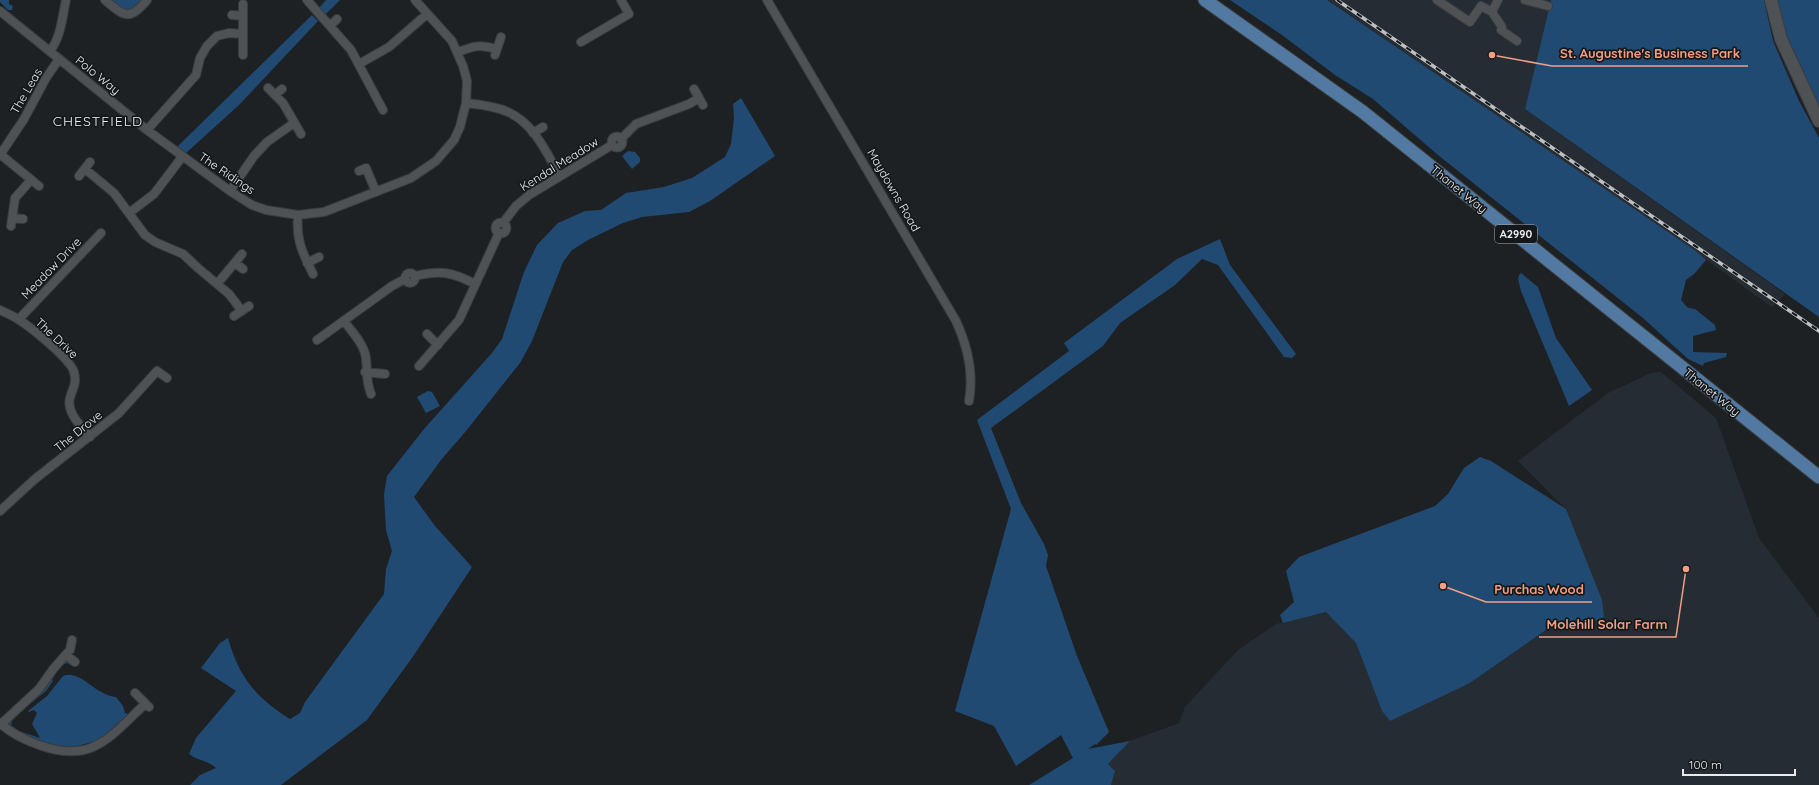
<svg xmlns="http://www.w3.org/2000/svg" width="1819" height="785" viewBox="0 0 1819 785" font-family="Quicksand,sans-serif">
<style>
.built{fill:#252c33}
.green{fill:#214a73}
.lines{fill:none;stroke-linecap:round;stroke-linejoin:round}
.minor-casing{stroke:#3a3c3e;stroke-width:10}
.secondary-casing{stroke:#3a3c3e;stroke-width:14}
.primary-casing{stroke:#3a3c3e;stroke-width:15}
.minor{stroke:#4f5255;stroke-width:8}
.secondary{stroke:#4f5255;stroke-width:12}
.primary{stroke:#5179a1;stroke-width:13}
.rail-casing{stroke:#bdbfc1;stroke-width:3.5}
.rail{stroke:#15181a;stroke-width:2;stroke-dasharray:6;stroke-linecap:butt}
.labels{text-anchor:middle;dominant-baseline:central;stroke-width:3.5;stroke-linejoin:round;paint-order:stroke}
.shield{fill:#15181a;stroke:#aaacae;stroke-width:1}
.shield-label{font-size:11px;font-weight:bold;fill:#eaebed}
.street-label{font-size:12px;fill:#eaebed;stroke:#15181a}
.quarter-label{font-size:14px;letter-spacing:1px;fill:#eaebed;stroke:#15181a}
.leader{fill:none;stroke:#f39f85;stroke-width:1.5}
.callout-dot{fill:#f39f85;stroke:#15181a;stroke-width:1.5}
.callout-label{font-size:13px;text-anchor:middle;font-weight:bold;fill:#f39f85;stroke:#15181a;stroke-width:3.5;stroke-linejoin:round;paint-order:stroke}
</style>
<rect width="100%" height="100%" fill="#1e2124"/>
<path class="built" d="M 1327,0 L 1551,0 L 1525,109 L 1785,294 L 1772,307 L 1706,260 Z
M 1661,372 L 1716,418 L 1759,538 L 1819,618 L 1819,785 L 1111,785 L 1115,771 L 1108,764 L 1130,741 L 1179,723 L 1185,707 L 1237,651 L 1276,624 L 1326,612 L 1356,643 L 1382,711 L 1470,683 L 1546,630 L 1576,620 L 1566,509 L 1518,461 L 1608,393 L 1651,373 Z"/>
<path class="green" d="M 0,0 L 9,0 L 9,4 L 13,6 L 12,10 L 8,10 L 0,2 Z
M 107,0 L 145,0 L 129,13 Z
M 326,0 L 340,0 L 326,14 L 319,8 Z
M 1230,0 L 1327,0 L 1696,251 L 1706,260 L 1694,274 L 1686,280 L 1681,300 L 1688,308 L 1695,309 L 1715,325 L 1716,330 L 1693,336 L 1693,352 L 1727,353 L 1726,357 L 1704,363 L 1703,366 L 1688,359 L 1643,318 L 1438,155 L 1373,99 L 1335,75 L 1282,35 Z
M 1551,0 L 1764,0 L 1773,41 L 1799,101 L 1819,138 L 1819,317 L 1525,109 Z
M 1777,0 L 1819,0 L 1819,106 C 1801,72 1784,37 1777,0 Z
M 312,15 L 318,21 L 239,105 L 186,153 L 177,147 Z
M 741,98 L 775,156 L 710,201 L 689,212 L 642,217 L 623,223 L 588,240 L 572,250 L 563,262 L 532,341 L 520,363 L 466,431 L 441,460 L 414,497 L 435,526 L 472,567 L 414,655 L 367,720 L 281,785 L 190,785 L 200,775 L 216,768 C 208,760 197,761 189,754 L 196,738 L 236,691 L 201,668 L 220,643 L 228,638 C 239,677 255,697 290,719 L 300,713 L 305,702 L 384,594 L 386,569 L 392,551 L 386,530 L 384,494 L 387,476 L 424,429 L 492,353 L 502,339 L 524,272 L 537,245 L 558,223 L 585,211 L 601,210 L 626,193 L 664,187 L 692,178 L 725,157 L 731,144 L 734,118 L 733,104 Z
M 628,151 L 635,152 L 640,158 L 640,162 L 632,169 L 622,156 Z
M 1220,239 L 1230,265 L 1296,354 L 1292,358 L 1284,357 L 1218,265 L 1202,259 L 1175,285 L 1120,323 L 1103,346 L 991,428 L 1021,503 L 1044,544 L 1048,555 L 1046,566 L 1077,656 L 1109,732 L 1096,745 L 1095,744 L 1088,749 L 1130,741 L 1108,764 L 1115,771 L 1111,785 L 1029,785 L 1073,758 L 1061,735 L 1016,766 L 994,726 L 955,711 L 1011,509 L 977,420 L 1069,351 L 1064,343 L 1177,259 Z
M 1521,273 L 1538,287 L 1556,338 L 1592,390 L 1569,406 L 1521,291 L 1518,279 L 1519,275 Z
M 428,391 L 432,392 L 440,406 L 426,413 L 417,397 Z
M 1480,457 L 1491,461 L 1566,509 L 1602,600 L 1604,617 L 1582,626 L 1576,620 L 1546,630 L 1470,683 L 1390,721 L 1382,711 L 1356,643 L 1326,612 L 1283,623 L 1280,615 L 1294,602 L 1286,571 L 1299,557 L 1435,506 L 1448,494 L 1464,468 Z
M 66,661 L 79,661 L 74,667 L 67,663 L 62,665 L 55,674 L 52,680 L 53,681 L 46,691 L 15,716 L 12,721 L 11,725 L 19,731 L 40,738 L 32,724 L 37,713 L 34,710 L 29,712 L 28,711 L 47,696 L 63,676 C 81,669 94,695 116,697 L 123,706 L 125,713 L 128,714 L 98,742 C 91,741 81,746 73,747 C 51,747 27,738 8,726 L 7,720 L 63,662 Z"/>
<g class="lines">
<g class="minor-casing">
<path id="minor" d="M 105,0 C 124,16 129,22 147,0
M 307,0 L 351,50 L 383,110
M 767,0 L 956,321 C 968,347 974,373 969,401
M 1437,0 L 1470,22 L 1481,6 L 1492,12 L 1498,0
M 1525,0 L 1548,6
M 243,4 L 243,55
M 0,11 L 147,130 L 230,191 L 252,205 L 266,210 L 298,215 L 324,212 L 411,178 L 436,161 L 454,140 L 460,127 L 466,103 L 467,81 L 463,66 L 452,41 L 415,0
M 1492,12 L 1502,27 L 1501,30 L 1517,41
M 232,15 L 243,16
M 330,26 L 337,19
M 581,42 L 629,14 L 621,0
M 50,51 C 61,37 62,18 66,0
M 458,52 C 474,46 479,44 497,49
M 495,55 L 501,37
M 359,64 L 389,47 L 427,14
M 268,88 L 283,103 L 301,134
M 694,89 L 703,105
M 275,95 L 282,89
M 466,103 C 481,105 495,106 508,112 C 534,123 547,154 560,176
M 147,130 L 196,75 L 200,58 L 207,46 L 217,36 L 229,33 L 243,34
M 533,133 L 543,127
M611.5 142a5.5 5.5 0 1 1 11 0a5.5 5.5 0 1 1-11 0Z
M 621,139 L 636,124 L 689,104 L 699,98
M 0,154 L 39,186
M 0,155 L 24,119 L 46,78 L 59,59
M 85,169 L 114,193 L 145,235 L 155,242 L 183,254 L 198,268 L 229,294 L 242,311
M 359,171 L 366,168 L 376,192
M 79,176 L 90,162
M 230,191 L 254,156 L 267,142 L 294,123
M 129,213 L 154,194 L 182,157
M 298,215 C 296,240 302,252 313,274
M 12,218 L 23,219
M495.5 228a5.5 5.5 0 1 1 11 0a5.5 5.5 0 1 1-11 0Z
M 503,223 L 516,206 L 529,195 L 612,145
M 11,226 L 15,198 L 31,180
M 235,263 L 243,269
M 307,263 L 319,257
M405 278a5 5 0 1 1 10 0a5 5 0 1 1-10 0Z
M 415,276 C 441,270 452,272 475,284
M 217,284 L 242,254
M 0,310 C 6,313 14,316 19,320 C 31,327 71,360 74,372 C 77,384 73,387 70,398 C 66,413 82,427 90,437
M 234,316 L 249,306
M 19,319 L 101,233
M 344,321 C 352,332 365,345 366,359 C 368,374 365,378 371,394
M 427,334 L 438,345
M 317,340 L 392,286 L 405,279
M 419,366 L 459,320 L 499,233
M 365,372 L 385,374
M 0,511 L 35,479 L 119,413 L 157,371 L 167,378
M 66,655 L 75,662
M 135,693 L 149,707
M 1,724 C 12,734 25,740 39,745 C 92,764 109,738 145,704
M 0,725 L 39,689 L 54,668 L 70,650 L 72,640"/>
</g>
<g class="secondary-casing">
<path id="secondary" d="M 1771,0 L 1781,39 L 1819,121"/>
</g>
<g class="primary-casing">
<path id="primary" d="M 1205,0 L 1363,112 L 1819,477"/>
</g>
<use href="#minor" class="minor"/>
<use href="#secondary" class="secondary"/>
<use href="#primary" class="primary"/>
<g class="rail-casing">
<path id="rail" d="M 1337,0 L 1819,331"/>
</g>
<use href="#rail" class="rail"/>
</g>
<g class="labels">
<rect class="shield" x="1495" y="225" width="42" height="18" rx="3"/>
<g class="shield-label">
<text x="1516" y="234">A2990</text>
</g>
<g class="street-label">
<text transform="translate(98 75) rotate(39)">Polo Way</text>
<text transform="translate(26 91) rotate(-60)">The Leas</text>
<text transform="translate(559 164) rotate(-32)">Kendal Meadow</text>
<text transform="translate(227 173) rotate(34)">The Ridings</text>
<text transform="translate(1459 189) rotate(39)">Thanet Way</text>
<text transform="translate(894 190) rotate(60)">Maydowns Road</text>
<text transform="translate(51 268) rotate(-46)">Meadow Drive</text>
<text transform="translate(57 338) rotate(43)">The Drive</text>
<text transform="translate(1712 392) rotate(39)">Thanet Way</text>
<text transform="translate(78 431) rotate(-39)">The Drove</text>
</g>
<g class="quarter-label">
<text x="98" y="121">CHESTFIELD</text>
</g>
</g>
<path class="leader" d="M1492 55L1552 66H1748M1443 586L1486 602H1592M1686 569L1676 637H1539"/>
<g class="callout-dot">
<circle cx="1492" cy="55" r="4"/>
<circle cx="1443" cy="586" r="4"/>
<circle cx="1686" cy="569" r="4"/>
</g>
<g class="callout-label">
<text x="1650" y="58">St. Augustine's Business Park</text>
<text x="1539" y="594">Purchas Wood</text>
<text x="1607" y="629">Molehill Solar Farm</text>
</g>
<path d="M1683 769v6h112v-6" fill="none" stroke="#eaebed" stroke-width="2"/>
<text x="1689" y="769" font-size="12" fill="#eaebed" stroke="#15181a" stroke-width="3" paint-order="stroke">100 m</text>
</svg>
